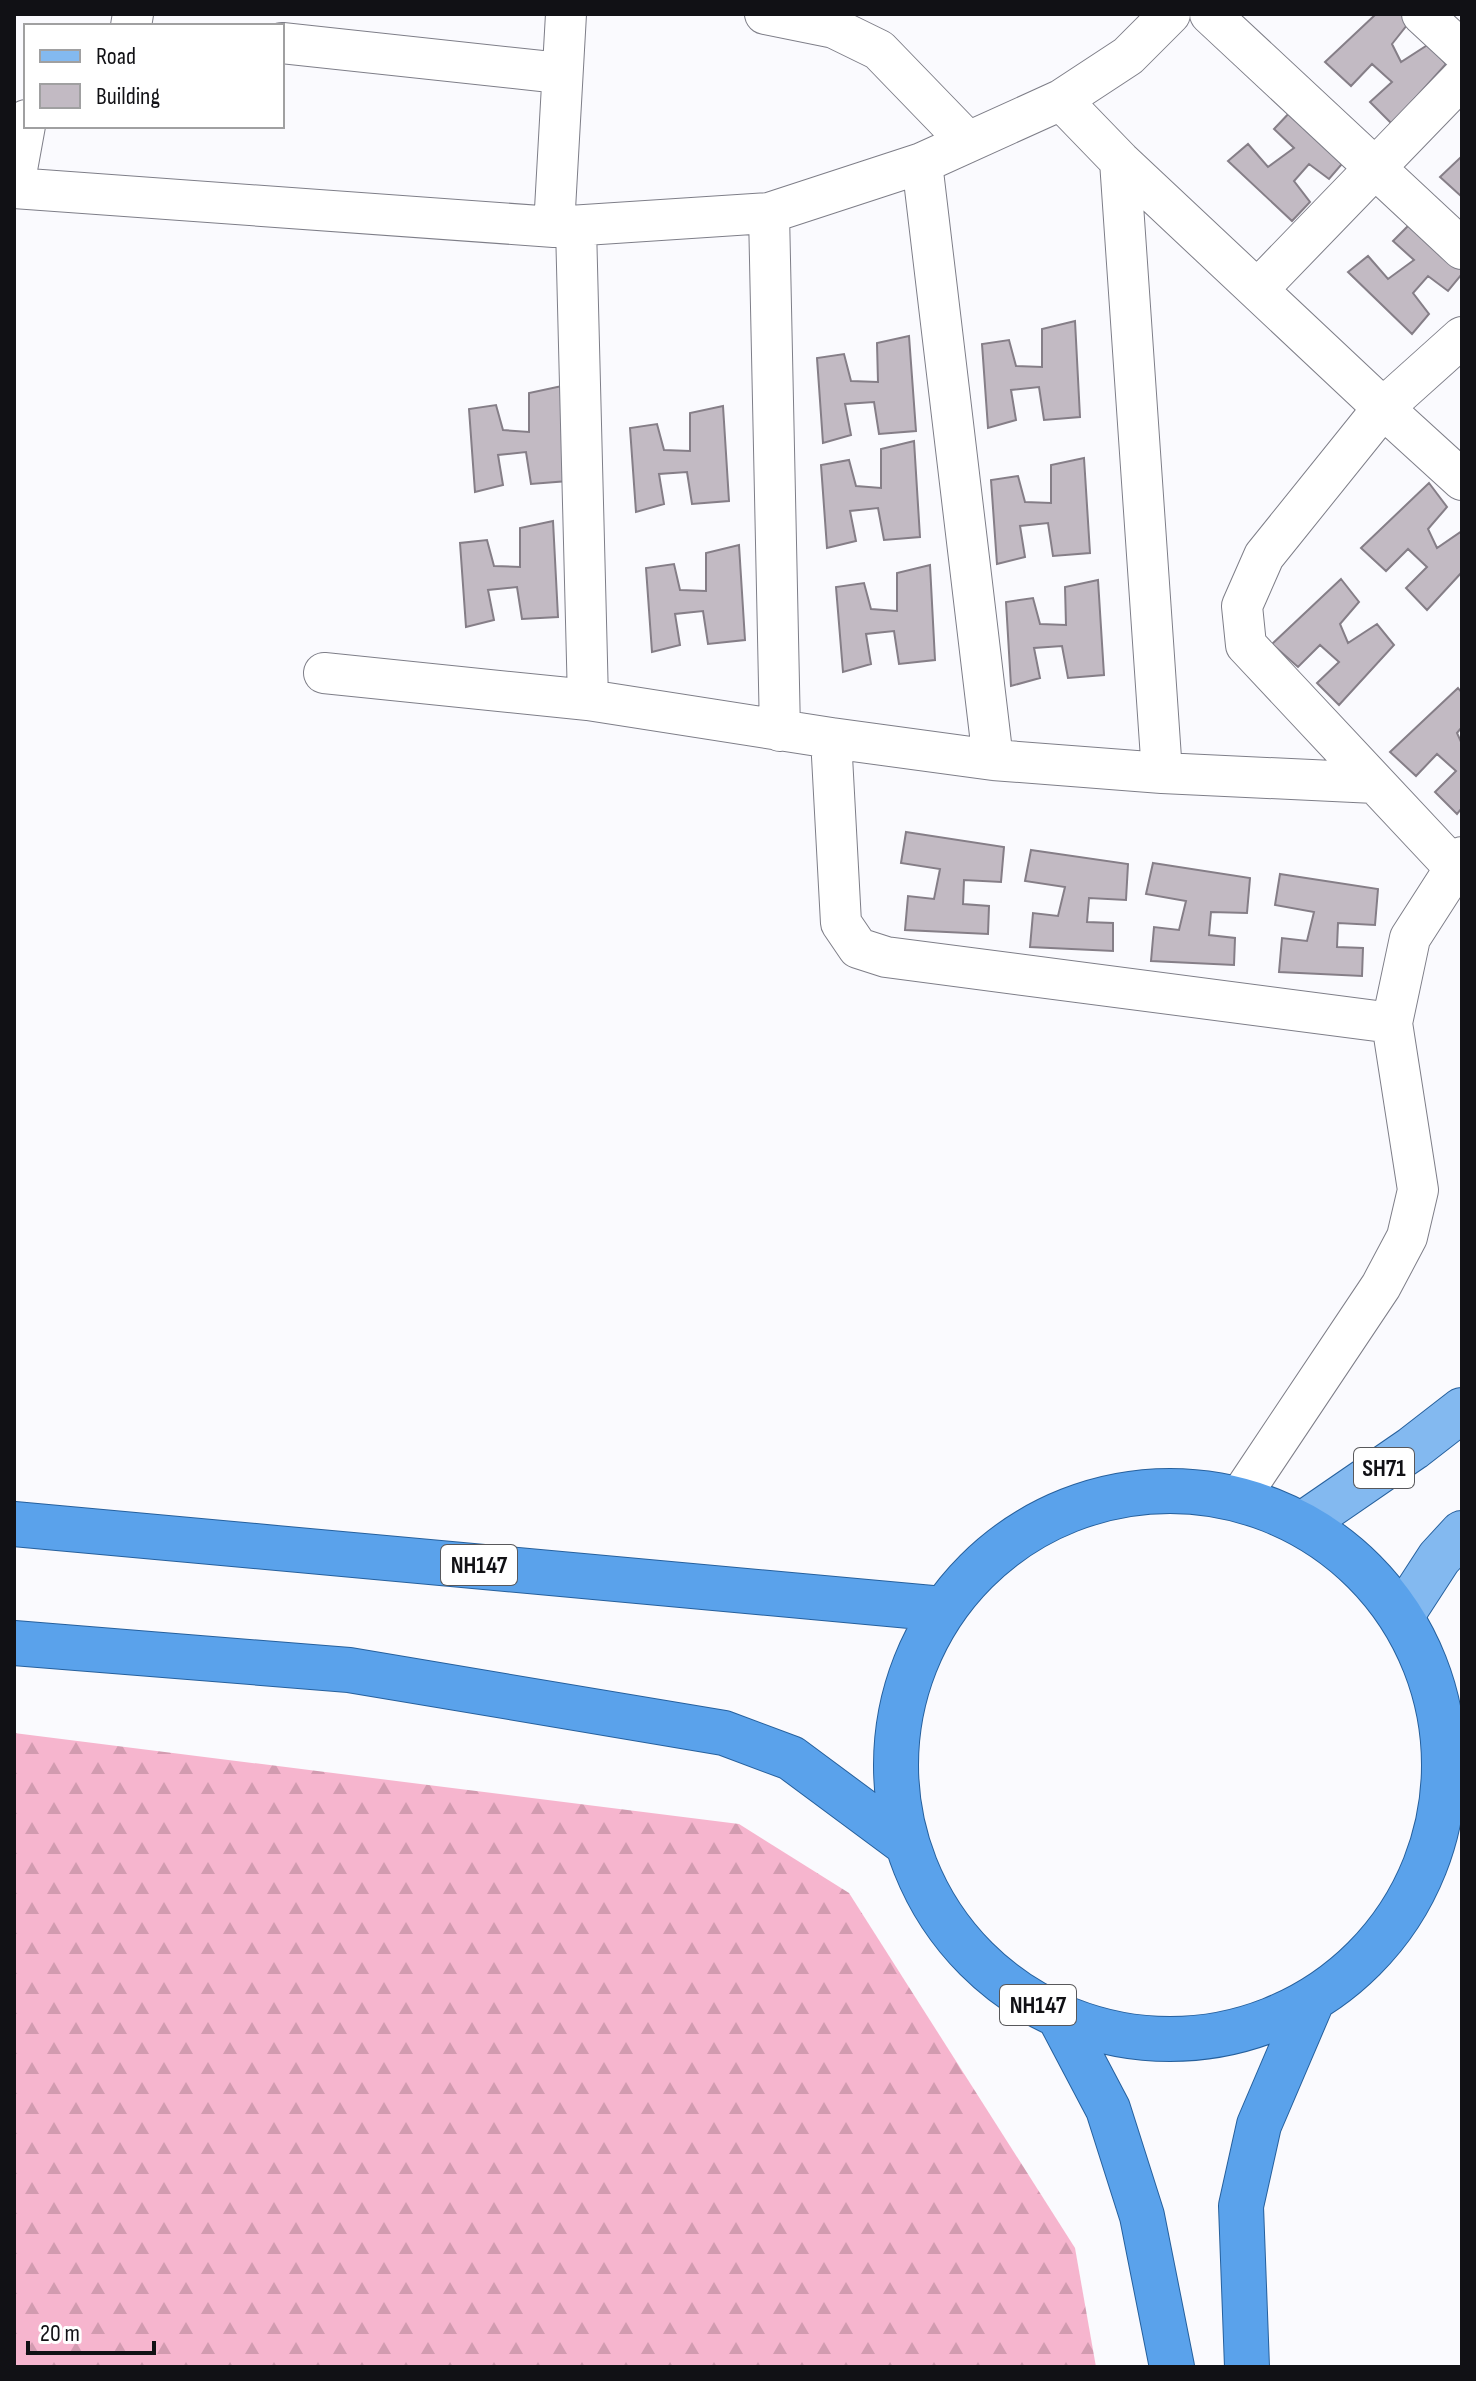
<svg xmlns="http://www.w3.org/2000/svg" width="1476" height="2381" viewBox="0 0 1476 2381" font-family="'Sofia Sans Condensed',sans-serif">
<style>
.forest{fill:url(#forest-firs)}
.building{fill:#c2bac3;stroke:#857e87;stroke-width:2}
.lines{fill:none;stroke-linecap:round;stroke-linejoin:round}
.minor-casing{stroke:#7e7e88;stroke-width:42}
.primary-casing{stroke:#26609d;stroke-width:46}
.trunk-casing{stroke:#26609d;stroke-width:46}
.minor{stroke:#fff;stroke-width:40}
.primary{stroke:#83b9f0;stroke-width:44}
.trunk{stroke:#5aa2eb;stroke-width:44}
.labels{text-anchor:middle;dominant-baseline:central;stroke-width:7;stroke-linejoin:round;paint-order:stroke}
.shield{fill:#fff;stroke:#58585b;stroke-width:2}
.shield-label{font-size:24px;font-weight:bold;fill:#111115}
</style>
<defs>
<pattern id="forest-firs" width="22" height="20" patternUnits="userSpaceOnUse" patternTransform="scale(2)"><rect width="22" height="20" fill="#f6b5ce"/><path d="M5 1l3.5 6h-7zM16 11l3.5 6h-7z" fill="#d29bb0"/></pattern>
</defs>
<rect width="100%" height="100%" fill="#fafafe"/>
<path class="forest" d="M 14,1733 L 739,1824 L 849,1893 L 1075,2248 L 1096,2367 L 14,2367 Z"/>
<path class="building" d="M 1376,14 L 1406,14 L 1411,20 L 1392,44 L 1401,62 L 1429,44 L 1446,64 L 1392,124 L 1370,102 L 1392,82 L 1372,64 L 1351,86 L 1325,62 Z
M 1293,109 L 1347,158 L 1329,179 L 1309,164 L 1294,181 L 1310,202 L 1292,221 L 1228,161 L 1248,144 L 1268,167 L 1294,148 L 1274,129 Z
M 1462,156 L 1462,197 L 1440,177 Z
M 1413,221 L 1462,266 L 1462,274 L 1448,291 L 1428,276 L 1413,293 L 1429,314 L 1412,334 L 1348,272 L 1368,256 L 1388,279 L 1414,260 L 1393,241 Z
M 1075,321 L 1080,417 L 1044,420 L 1039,387 L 1011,390 L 1016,420 L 988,428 L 982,344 L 1009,340 L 1016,366 L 1042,367 L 1042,329 Z
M 909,336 L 916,431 L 879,434 L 874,402 L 845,404 L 851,435 L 823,443 L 817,358 L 844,354 L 851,381 L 878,382 L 877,343 Z
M 562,386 L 568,481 L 531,484 L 526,452 L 498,455 L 503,485 L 475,492 L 469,409 L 496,405 L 503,430 L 529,432 L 529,393 Z
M 723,406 L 729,501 L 692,504 L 687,472 L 659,474 L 664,504 L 636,512 L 630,428 L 657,424 L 664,450 L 690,451 L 690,413 Z
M 914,441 L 920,537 L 884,540 L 878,508 L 850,511 L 856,541 L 827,548 L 821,465 L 849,460 L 856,486 L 881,488 L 881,449 Z
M 1084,458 L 1090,553 L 1053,556 L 1048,523 L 1020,526 L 1025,557 L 997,564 L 991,480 L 1018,476 L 1025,502 L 1051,503 L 1051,465 Z
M 1429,483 L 1447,507 L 1428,529 L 1437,548 L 1462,531 L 1462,572 L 1427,610 L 1406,588 L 1427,567 L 1408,549 L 1386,571 L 1361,548 Z
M 553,521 L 558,617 L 522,619 L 517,587 L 488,590 L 494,620 L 466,627 L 460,543 L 487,540 L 494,566 L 520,567 L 520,528 Z
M 739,545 L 745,640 L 708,644 L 703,611 L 675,614 L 680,645 L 652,652 L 646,568 L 674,564 L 680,590 L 706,591 L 706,553 Z
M 930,565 L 935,660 L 899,664 L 894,631 L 866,634 L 871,664 L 843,672 L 836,587 L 864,583 L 871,609 L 897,611 L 897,573 Z
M 1341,579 L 1359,602 L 1340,624 L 1348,643 L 1377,624 L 1394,645 L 1339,705 L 1317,683 L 1339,662 L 1320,645 L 1298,667 L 1272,644 Z
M 1098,580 L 1104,675 L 1068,678 L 1062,646 L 1034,648 L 1040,678 L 1011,686 L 1006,602 L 1033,598 L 1040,624 L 1066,625 L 1065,587 Z
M 1458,688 L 1462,693 L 1462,727 L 1457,733 L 1462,744 L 1462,808 L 1457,814 L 1435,792 L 1456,771 L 1437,754 L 1416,776 L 1390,752 Z
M 906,832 L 1004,847 L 1001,882 L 964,880 L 963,904 L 989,906 L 988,934 L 905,930 L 908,896 L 934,899 L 940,869 L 901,863 Z
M 1031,850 L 1128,864 L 1126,900 L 1089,898 L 1087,922 L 1113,923 L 1113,951 L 1030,947 L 1033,913 L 1058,916 L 1065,887 L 1025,881 Z
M 1153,863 L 1250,878 L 1247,913 L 1211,912 L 1209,935 L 1235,938 L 1234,965 L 1151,961 L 1154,927 L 1179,930 L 1186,901 L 1146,894 Z
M 1280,874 L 1378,889 L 1375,925 L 1338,923 L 1337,947 L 1363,948 L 1362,976 L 1279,972 L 1282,938 L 1307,941 L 1314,912 L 1275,905 Z"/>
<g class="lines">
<g class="minor-casing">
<path id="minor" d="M 765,14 L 834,28 L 879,50 L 968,142
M 1210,14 L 1462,249
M 1422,14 L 1462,51
M 131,26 L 133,14
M 282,43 L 560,73
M 1061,100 L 1120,161 L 1383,408 L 1462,337
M 1120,161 L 1162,773
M 922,163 L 993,760
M 14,186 L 26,120
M 14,188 L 554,227 L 769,213 L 922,163 L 1061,100 L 1128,56 L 1170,14
M 769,213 L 780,731
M 554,227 L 566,14
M 576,227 L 588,700
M 1259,288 L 1462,78
M 324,673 L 588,700 L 831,738 L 993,760 L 1162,773 L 1375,783
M 831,738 L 841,923 L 858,948 L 886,957 L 1392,1023
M 1453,866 L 1246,645 L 1242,606 L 1264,556 L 1383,408 L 1462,480
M 1240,1497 L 1381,1286 L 1407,1237 L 1418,1190 L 1392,1023 L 1410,938 L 1462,857"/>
</g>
<g class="primary-casing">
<path id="primary" d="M 1304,1523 L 1413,1448 L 1462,1410
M 1402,1615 L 1439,1558 L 1462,1533"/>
</g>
<g class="trunk-casing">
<path id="trunk" d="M896 1765a274 274 0 1 1 548 0a274 274 0 1 1-548 0Z
M 14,1524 L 943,1609
M 14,1643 L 349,1670 L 724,1733 L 791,1758 L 907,1844
M 1060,2018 L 1108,2109 L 1142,2216 L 1172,2367
M 1247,2367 L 1241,2206 L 1259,2125 L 1312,2001"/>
</g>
<use href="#minor" class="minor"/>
<use href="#primary" class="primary"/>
<use href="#trunk" class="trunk"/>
</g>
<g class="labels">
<g class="shield">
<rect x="1354" y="1448" width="60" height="40" rx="6"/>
<rect x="441" y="1545" width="76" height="40" rx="6"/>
<rect x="1000" y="1985" width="76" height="40" rx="6"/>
</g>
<g class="shield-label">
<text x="1384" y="1468">SH71</text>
<text x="479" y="1565">NH147</text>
<text x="1038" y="2005">NH147</text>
</g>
</g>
<rect width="1476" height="2381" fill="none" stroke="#111115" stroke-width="32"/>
<rect x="24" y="24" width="260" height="104" fill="#ffffff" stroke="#a0a0a1" stroke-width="2"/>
<rect x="40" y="50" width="40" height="12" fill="#83b9f0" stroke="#a0a0a1" stroke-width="2"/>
<text x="96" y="64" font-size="24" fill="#111115">Road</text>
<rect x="40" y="84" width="40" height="24" fill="#c2bac3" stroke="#a0a0a1" stroke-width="2"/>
<text x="96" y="104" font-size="24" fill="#111115">Building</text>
<path d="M28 2341v12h126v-12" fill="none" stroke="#111115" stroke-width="4"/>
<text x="40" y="2341" font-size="24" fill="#111115" stroke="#ffffff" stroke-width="6" paint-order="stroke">20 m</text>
</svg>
